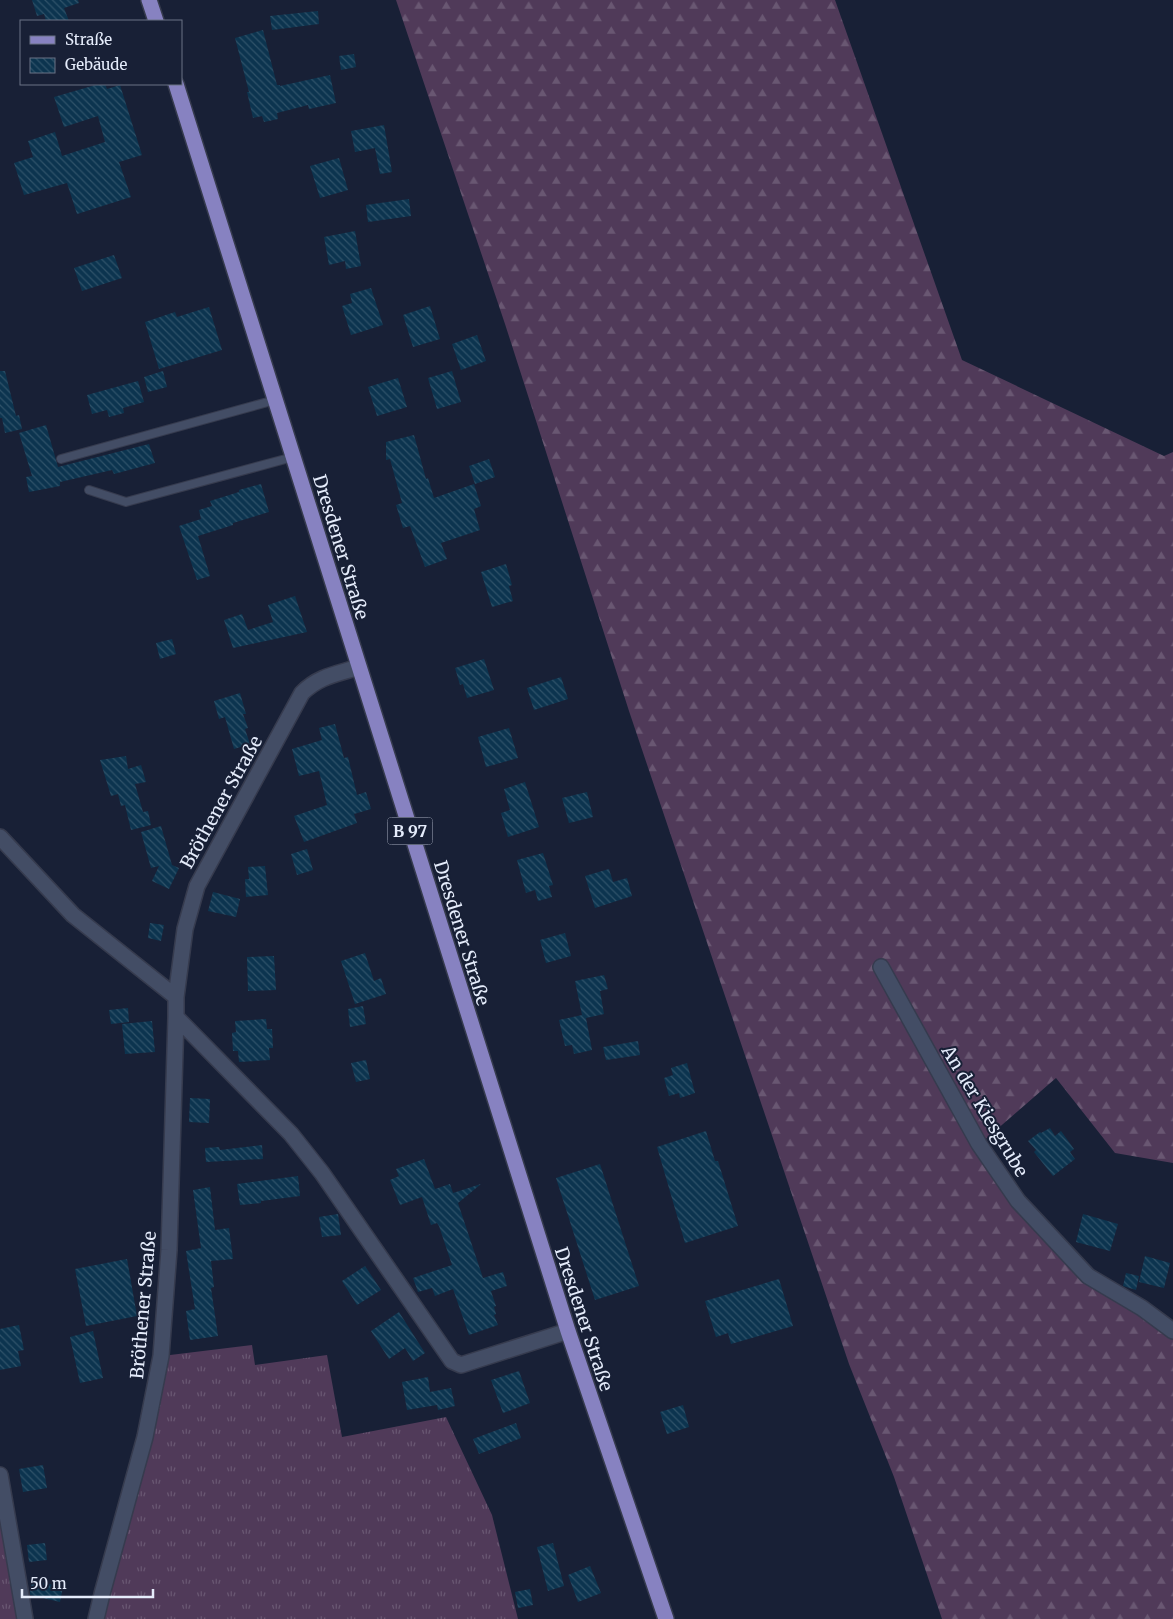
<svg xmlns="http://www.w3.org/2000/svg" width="1173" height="1619" viewBox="0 0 1173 1619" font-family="Merriweather,serif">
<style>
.grass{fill:url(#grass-tufts)}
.forest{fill:url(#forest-firs)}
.building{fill:url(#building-back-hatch)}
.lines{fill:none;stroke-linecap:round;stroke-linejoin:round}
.lane-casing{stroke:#363b4e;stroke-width:10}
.street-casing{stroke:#363b4e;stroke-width:18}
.primary-casing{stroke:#363b4e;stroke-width:18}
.lane{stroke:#434d65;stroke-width:8}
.street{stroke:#434d65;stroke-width:15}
.primary{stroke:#8782c1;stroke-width:15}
.labels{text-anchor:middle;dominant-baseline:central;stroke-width:4;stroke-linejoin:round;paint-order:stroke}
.shield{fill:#182036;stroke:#a8afc0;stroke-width:1}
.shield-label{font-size:16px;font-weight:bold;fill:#e5ecfb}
.street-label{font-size:18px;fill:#e5ecfb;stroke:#182036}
</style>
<defs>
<pattern id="grass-tufts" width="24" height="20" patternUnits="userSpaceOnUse" patternTransform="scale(1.25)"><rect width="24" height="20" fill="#503a59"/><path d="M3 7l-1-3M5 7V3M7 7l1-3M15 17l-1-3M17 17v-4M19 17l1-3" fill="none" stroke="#695772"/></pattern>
<pattern id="forest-firs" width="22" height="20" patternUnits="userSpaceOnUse" patternTransform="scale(1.25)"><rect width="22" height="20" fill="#503a59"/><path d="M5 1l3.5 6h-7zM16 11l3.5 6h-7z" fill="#695772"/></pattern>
<pattern id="building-back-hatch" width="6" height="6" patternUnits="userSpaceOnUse" patternTransform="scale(1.25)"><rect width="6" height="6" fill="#0c344f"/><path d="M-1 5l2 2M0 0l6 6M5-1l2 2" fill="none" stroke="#2f5269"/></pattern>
</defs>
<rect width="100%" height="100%" fill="#182036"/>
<path class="grass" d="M 252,1345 L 255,1365 L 327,1355 L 342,1437 L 446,1417 L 492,1515 L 518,1619 L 97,1619 L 162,1356 Z
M 0,1476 L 25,1619 L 0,1619 Z"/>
<path class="forest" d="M 396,0 L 835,0 L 962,360 L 1164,456 L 1173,452 L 1173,1163 L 1115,1153 L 1056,1078 L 980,1144 L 1088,1275 L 1173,1330 L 1173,1619 L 942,1619 L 894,1477 L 849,1364 L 629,711 L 505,324 Z"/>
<path class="building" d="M 32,0 L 78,0 L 79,3 L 64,8 L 69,21 L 46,21 L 44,14 L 37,16 Z
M 318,11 L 319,24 L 272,30 L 270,16 Z
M 263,30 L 277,85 L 280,85 L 280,86 L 330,75 L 336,103 L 309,109 L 308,105 L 277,113 L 278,119 L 264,122 L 262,116 L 253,118 L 247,92 L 249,92 L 235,38 Z
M 354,54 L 356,67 L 341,70 L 339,56 Z
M 99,84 L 105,84 L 107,89 L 120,85 L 142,155 L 119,162 L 131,197 L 77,214 L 67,183 L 24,195 L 14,163 L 33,157 L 28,141 L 55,132 L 62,156 L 105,142 L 98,116 L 64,127 L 54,97 Z
M 384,125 L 392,172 L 380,174 L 375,148 L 355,152 L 351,131 Z
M 339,158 L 348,190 L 320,198 L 310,166 Z
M 409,199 L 411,216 L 368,222 L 366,205 Z
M 355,231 L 361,266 L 346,269 L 345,261 L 329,265 L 324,237 Z
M 114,255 L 122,278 L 82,291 L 74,268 Z
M 371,288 L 383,325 L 351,335 L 342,306 L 352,303 L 350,294 Z
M 430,306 L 440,339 L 413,347 L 403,315 Z
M 209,307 L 222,350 L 159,369 L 145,322 L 175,312 L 177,317 Z
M 477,335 L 486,361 L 461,370 L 452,344 Z
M 0,371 L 5,371 L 16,416 L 19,415 L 22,429 L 5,433 L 2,418 L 0,418 Z
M 163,371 L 167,387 L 148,392 L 144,377 Z
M 452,371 L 461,402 L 437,409 L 428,378 Z
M 398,378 L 407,407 L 377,416 L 368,387 Z
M 138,381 L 144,402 L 123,408 L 124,413 L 109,417 L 107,410 L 92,414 L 87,395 Z
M 46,425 L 58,467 L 149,444 L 155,463 L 114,474 L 112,470 L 60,482 L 60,486 L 29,492 L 26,477 L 32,476 L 19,433 Z
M 414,435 L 426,479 L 428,478 L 434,498 L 474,484 L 481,506 L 474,509 L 480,530 L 441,543 L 447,559 L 425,567 L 410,526 L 403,528 L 396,505 L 402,503 L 390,459 L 386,460 L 386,442 Z
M 489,459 L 495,477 L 475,484 L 469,466 Z
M 261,484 L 269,512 L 233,523 L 233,525 L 198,536 L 210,576 L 197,580 L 179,526 L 201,519 L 199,510 L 212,506 L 210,501 L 239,492 L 239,490 Z
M 506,564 L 512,585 L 509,586 L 513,601 L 492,607 L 481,572 Z
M 295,596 L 307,632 L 233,648 L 224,620 L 242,614 L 248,630 L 273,622 L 268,605 Z
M 172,639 L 176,654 L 160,659 L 156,643 Z
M 484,659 L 494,690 L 467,698 L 463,684 L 460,685 L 455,668 Z
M 561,677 L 568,699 L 534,710 L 527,688 Z
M 240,693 L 246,714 L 243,714 L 248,728 L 245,729 L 250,744 L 234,749 L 225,717 L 219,719 L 214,701 Z
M 335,724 L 344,758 L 348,757 L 357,795 L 366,792 L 371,809 L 354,814 L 357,823 L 304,842 L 294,816 L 327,805 L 319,771 L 299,776 L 292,749 L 322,740 L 319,728 Z
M 509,728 L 518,758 L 486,767 L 478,737 Z
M 126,756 L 128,769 L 141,765 L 146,782 L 135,784 L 143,812 L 148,811 L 151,825 L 131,830 L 125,805 L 121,806 L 118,794 L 111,796 L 100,760 Z
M 525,782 L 539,827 L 508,837 L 501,813 L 510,810 L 504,789 Z
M 587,792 L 593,817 L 569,823 L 562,798 Z
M 161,826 L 172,865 L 179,868 L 169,889 L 152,881 L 159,866 L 151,868 L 141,832 Z
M 307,849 L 313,870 L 297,875 L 291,854 Z
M 543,853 L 553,885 L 549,886 L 552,897 L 538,901 L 535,890 L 526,893 L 517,860 Z
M 265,866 L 268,895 L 246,897 L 245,879 L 249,879 L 248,867 Z
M 609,869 L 613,882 L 627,878 L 632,896 L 595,908 L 585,876 Z
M 213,892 L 240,899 L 236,917 L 208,911 Z
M 150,923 L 164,925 L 161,941 L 148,938 Z
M 565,933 L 571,956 L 546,963 L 540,940 Z
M 365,953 L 374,981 L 381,978 L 386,994 L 355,1004 L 341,961 Z
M 274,956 L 276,990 L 248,991 L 247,957 Z
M 604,975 L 608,989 L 600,991 L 604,1014 L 586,1018 L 592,1050 L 574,1054 L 572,1045 L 565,1046 L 559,1020 L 582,1015 L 575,981 Z
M 363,1006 L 366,1024 L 350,1027 L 348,1009 Z
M 128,1008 L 129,1022 L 111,1024 L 109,1010 Z
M 266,1019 L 267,1029 L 272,1029 L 273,1048 L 269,1048 L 270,1060 L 239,1062 L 238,1051 L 233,1051 L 232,1033 L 236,1032 L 235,1021 Z
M 152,1021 L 155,1052 L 125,1054 L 122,1024 Z
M 638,1041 L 640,1055 L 606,1060 L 603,1047 Z
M 366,1060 L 370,1079 L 356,1082 L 351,1063 Z
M 687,1063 L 695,1093 L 680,1098 L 679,1093 L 669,1096 L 664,1078 L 673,1075 L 671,1068 Z
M 190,1098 L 210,1099 L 209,1123 L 189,1122 Z
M 1050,1128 L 1055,1136 L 1061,1131 L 1074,1149 L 1070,1152 L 1075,1159 L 1053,1176 L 1034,1152 L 1036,1150 L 1028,1141 L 1040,1132 L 1041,1133 Z
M 706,1131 L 715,1161 L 718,1161 L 738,1226 L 685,1243 L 657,1147 Z
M 262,1145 L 263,1159 L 206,1162 L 205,1148 L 219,1147 L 220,1150 Z
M 424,1159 L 435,1189 L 450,1184 L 453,1193 L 481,1184 L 458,1203 L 483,1278 L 503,1272 L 507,1286 L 491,1291 L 496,1306 L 494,1307 L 496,1314 L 494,1315 L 498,1325 L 469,1335 L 453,1289 L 435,1296 L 432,1288 L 418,1292 L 413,1278 L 452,1265 L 439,1226 L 437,1223 L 431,1225 L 422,1197 L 400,1205 L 390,1180 L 399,1176 L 396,1169 Z
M 600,1164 L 639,1286 L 595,1300 L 556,1178 Z
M 298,1176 L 300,1196 L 261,1201 L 261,1203 L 240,1205 L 237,1184 Z
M 210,1187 L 215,1230 L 229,1228 L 233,1259 L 211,1261 L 214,1287 L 211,1288 L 218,1336 L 190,1340 L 186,1311 L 195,1309 L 186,1251 L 201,1248 L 193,1190 Z
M 338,1214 L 341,1235 L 322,1237 L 319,1217 Z
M 1083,1214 L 1118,1224 L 1110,1251 L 1076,1242 Z
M 1145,1256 L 1170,1263 L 1164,1288 L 1139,1282 Z
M 127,1259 L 137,1316 L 86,1326 L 75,1269 Z
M 365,1266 L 381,1290 L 357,1305 L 342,1281 Z
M 1126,1273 L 1139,1276 L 1136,1290 L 1123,1286 Z
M 779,1279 L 793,1326 L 731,1344 L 728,1333 L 716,1337 L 705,1301 Z
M 399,1312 L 425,1353 L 413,1361 L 405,1348 L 389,1359 L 371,1331 Z
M 19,1325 L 24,1350 L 18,1351 L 21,1366 L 0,1370 L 0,1329 Z
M 93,1331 L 103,1378 L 80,1383 L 70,1337 Z
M 519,1371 L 530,1403 L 503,1413 L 491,1380 Z
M 428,1377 L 430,1392 L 451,1388 L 455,1406 L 438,1410 L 437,1405 L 407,1410 L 402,1382 Z
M 683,1405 L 689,1427 L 667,1434 L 660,1412 Z
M 516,1423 L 521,1438 L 479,1454 L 473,1439 Z
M 43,1465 L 47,1488 L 23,1492 L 19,1469 Z
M 45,1543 L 47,1560 L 29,1562 L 27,1545 Z
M 553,1543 L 564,1586 L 548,1591 L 537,1547 Z
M 590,1566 L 601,1593 L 578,1602 L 568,1575 Z
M 32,1580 L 63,1587 L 60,1602 L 30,1595 L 30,1591 Z
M 530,1589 L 533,1605 L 518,1608 L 515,1592 Z"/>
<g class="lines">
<g class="lane-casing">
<path id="lane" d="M 61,459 L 275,400
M 89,490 L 126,502 L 293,457"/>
</g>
<g class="street-casing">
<path id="street" d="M 0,837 L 73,915 L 176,997
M 881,967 L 979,1144 L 1018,1201 L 1088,1276 L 1142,1308 L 1173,1331
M 176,1017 L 291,1134 L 322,1173 L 452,1361 L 461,1365 L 568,1331
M 0,1475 L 25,1619
M 96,1619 L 102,1594 L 145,1437 L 161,1356 L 169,1250 L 176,1017 L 176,997 L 185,929 L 197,886 L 302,693 C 319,676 337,674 359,667"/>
</g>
<g class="primary-casing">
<path id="primary" d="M 149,0 L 156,21
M 176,84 L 568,1331 L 666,1619"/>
</g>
<use href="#lane" class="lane"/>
<use href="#street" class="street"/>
<use href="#primary" class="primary"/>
</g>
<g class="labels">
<rect class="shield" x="387.5" y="817.5" width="45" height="27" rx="4"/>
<g class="shield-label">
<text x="410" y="831">B 97</text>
</g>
<g class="street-label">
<text transform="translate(341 547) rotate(73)">Dresdener Straße</text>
<text transform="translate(221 802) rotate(-61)">Bröthener Straße</text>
<text transform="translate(462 933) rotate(73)">Dresdener Straße</text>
<text transform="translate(985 1111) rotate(59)">An der Kiesgrube</text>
<text transform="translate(143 1305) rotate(-85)">Bröthener Straße</text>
<text transform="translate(584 1319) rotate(72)">Dresdener Straße</text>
</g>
</g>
<rect x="20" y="20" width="162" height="65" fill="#182036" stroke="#6a7285"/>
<rect x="30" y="36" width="25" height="8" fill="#8782c1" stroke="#6a7285"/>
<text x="65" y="45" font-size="15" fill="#e5ecfb">Straße</text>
<rect x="30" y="58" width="25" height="15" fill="url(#building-back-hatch)" stroke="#6a7285"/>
<text x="65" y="70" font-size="15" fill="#e5ecfb">Gebäude</text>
<path d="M22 1589v8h131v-8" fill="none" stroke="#e5ecfb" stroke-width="2.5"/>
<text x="30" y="1589" font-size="15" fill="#e5ecfb" stroke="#182036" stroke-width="4" paint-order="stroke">50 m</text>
</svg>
